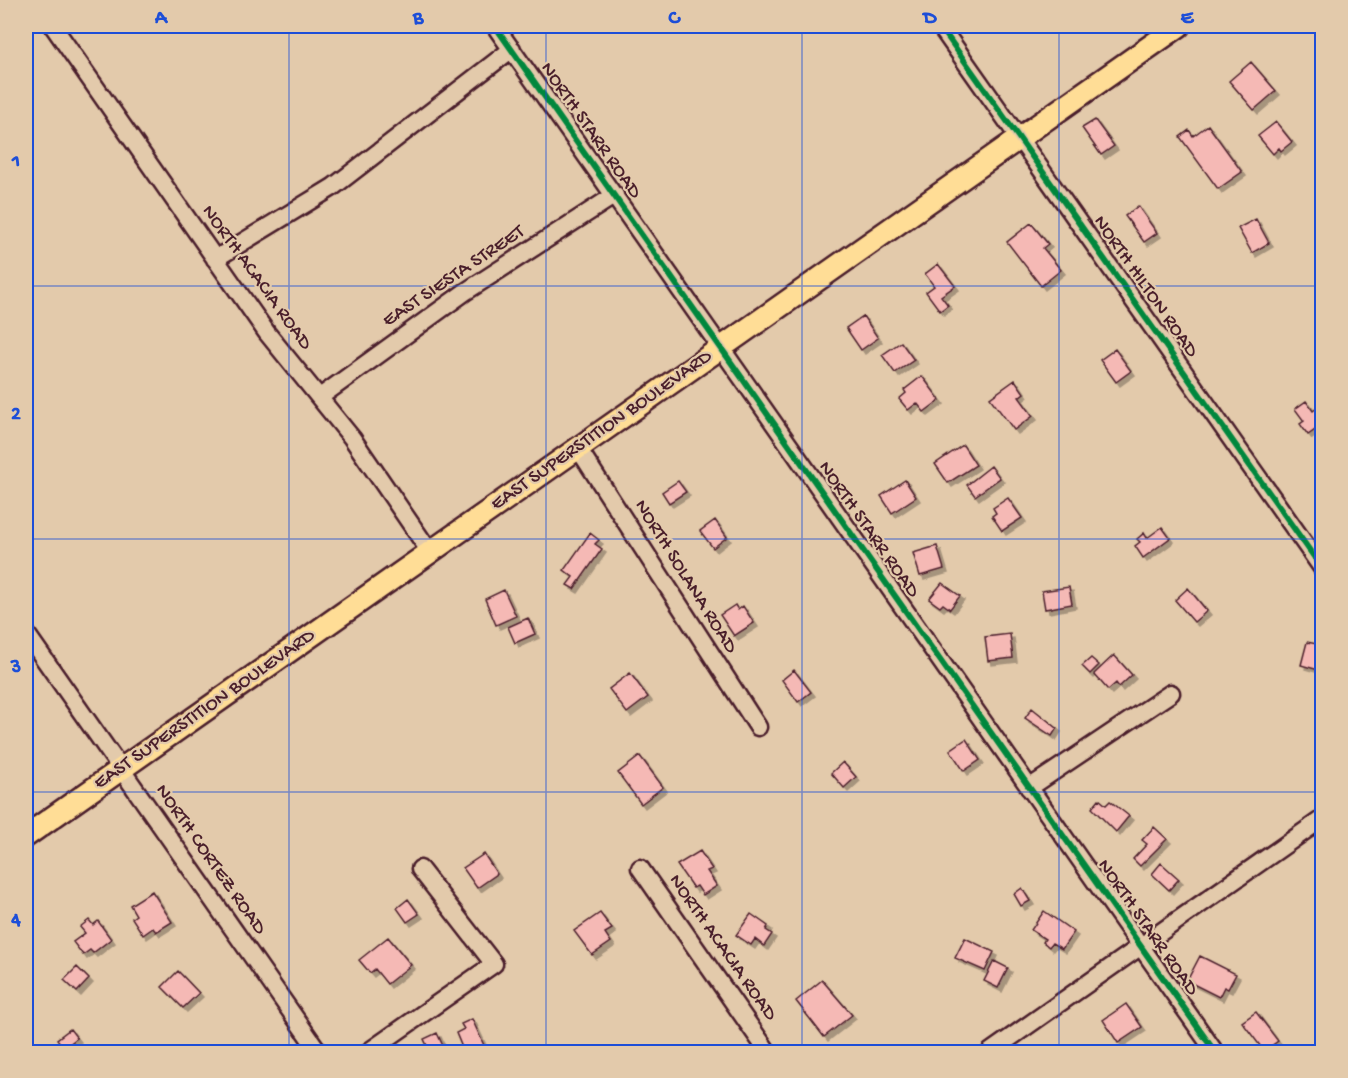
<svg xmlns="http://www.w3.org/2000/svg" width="1348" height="1078" viewBox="0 0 1348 1078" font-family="'Gochi Hand',sans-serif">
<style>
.building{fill:#f5b9b5;stroke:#4a1f2b;stroke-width:1.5;filter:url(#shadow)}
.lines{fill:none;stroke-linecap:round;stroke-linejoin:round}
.minor-casing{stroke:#4a1f2b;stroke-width:21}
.major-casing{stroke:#4a1f2b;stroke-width:26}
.minor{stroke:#e3caab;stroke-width:16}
.major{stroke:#ffdd96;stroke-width:21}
.cycleway-casing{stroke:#e3caab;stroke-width:10}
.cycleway{stroke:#00873e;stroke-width:6}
.grid{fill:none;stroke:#1d4ed8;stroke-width:1.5;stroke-opacity:0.55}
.labels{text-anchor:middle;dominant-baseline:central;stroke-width:4.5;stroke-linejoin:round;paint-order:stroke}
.street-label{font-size:20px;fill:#4a1f2b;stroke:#e3caab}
.neatline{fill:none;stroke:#1d4ed8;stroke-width:2}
.grid-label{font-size:20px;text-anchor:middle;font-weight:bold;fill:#1d4ed8}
</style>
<defs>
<filter id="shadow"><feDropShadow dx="4" dy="4" stdDeviation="0" flood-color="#0004"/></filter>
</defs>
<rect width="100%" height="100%" fill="#e3caab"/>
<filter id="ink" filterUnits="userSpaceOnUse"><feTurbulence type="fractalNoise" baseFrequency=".0167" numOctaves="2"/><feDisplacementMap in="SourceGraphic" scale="12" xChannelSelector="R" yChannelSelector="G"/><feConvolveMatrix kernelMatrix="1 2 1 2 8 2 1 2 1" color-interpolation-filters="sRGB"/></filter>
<g filter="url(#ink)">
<path class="building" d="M 1251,62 L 1276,91 L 1254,110 L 1229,81 Z
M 1095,120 L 1114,146 L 1101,155 L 1082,128 Z
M 1276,122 L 1292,142 L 1281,151 L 1279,148 L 1273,154 L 1258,136 Z
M 1208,125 L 1242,172 L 1218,189 L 1180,137 L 1189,130 L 1193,136 Z
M 1138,206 L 1157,233 L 1144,242 L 1125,216 Z
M 1256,219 L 1269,243 L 1252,253 L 1238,228 Z
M 1031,223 L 1048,244 L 1043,248 L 1061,270 L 1041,286 L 1007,242 Z
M 938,264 L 955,286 L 941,296 L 948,305 L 940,311 L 926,292 L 934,286 L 925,274 Z
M 863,316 L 878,338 L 861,350 L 846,328 Z
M 901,342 L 914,360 L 895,373 L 882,355 Z
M 1115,349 L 1131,371 L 1116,382 L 1100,360 Z
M 922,376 L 940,400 L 924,412 L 917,403 L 908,410 L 899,399 L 906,393 L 904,390 Z
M 1015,380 L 1024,393 L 1019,397 L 1033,416 L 1014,430 L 990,398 Z
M 1306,401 L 1313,411 L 1317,408 L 1322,415 L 1318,418 L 1322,425 L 1308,435 L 1300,424 L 1304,421 L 1295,409 Z
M 963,445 L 976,465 L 948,483 L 935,464 Z
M 991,466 L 1000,478 L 975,496 L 967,485 Z
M 905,480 L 916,497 L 892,513 L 881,496 Z
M 678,481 L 686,492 L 669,503 L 662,492 Z
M 1008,498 L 1022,518 L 1002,531 L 992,516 L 996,513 L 993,508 Z
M 715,520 L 727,537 L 713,548 L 700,531 Z
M 1162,527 L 1170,538 L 1143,558 L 1135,546 L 1140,542 L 1137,539 L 1144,533 L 1147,538 Z
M 590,533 L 599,540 L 595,544 L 602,549 L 574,589 L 567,585 L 573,577 L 564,570 Z
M 937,546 L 944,569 L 920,576 L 913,553 Z
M 942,583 L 960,596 L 950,609 L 943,604 L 940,607 L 929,599 Z
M 1069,587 L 1072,604 L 1045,609 L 1042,591 Z
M 1188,588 L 1207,611 L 1194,622 L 1175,600 Z
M 504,590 L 516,616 L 496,625 L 485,599 Z
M 735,605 L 738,610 L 743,606 L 754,623 L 734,636 L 720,615 Z
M 528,618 L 535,634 L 515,643 L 508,627 Z
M 1010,634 L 1013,658 L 988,661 L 985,637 Z
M 1307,642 L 1322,645 L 1322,671 L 1301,665 Z
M 1114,655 L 1132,675 L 1119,687 L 1116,683 L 1108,690 L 1094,674 Z
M 1091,658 L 1099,665 L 1090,674 L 1082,666 Z
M 794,670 L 811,692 L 798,702 L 782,680 Z
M 630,673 L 648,697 L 627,713 L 609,689 Z
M 1032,708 L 1057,728 L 1052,736 L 1025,718 Z
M 966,739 L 980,760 L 964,771 L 950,750 Z
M 640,756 L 663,787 L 641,804 L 618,773 Z
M 843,762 L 856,777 L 844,788 L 831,773 Z
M 1099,799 L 1106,805 L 1110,801 L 1129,816 L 1116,832 L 1092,808 Z
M 1154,827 L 1167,839 L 1140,866 L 1133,859 L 1147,844 L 1142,840 Z
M 700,851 L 712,869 L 707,871 L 717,886 L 703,895 L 697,886 L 693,888 L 677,865 Z
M 484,854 L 497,874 L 477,888 L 463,868 Z
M 1161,863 L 1179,879 L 1169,890 L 1152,874 Z
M 1022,888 L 1030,901 L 1021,906 L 1014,894 Z
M 152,891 L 172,922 L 156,932 L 153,928 L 143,935 L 132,918 L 136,915 L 130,905 Z
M 408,899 L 419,914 L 407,922 L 397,908 Z
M 1044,911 L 1074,932 L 1062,949 L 1052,943 L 1049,947 L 1043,942 L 1045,939 L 1031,930 Z
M 600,913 L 612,929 L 605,933 L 611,942 L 592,955 L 574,931 Z
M 751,914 L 768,926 L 766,930 L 772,934 L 764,946 L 755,939 L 751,945 L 736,935 Z
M 89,920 L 93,925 L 98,921 L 111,939 L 93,953 L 90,950 L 83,955 L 73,942 L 85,933 L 80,927 Z
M 388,937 L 411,965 L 387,984 L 375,969 L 370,973 L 359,960 Z
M 965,938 L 994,952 L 985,971 L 955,958 Z
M 1200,956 L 1236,974 L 1228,989 L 1224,987 L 1219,997 L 1187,981 Z
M 994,961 L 1008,968 L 998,988 L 984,981 Z
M 77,967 L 89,979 L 77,992 L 64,980 Z
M 178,971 L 199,993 L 183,1008 L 162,987 Z
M 822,980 L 852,1015 L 824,1037 L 796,1001 Z
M 1126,1004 L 1142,1027 L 1118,1043 L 1103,1020 Z
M 1256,1012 L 1278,1041 L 1264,1051 L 1242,1022 Z
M 472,1019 L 487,1052 L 472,1052 L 470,1047 L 463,1050 L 456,1033 L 464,1029 L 461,1024 Z
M 70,1029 L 77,1038 L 64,1048 L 57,1039 Z
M 437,1033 L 444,1048 L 430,1052 L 424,1039 Z"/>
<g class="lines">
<g class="minor-casing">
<path id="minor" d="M 53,26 L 267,333 L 352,438 L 430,552
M 495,26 L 1215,1052
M 940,26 L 1322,568
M 215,259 L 333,187 L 512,49
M 320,397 L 465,292 L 615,195
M 578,448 L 758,727
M 26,633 L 319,1052
M 1029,788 L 1171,693
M 640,868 L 768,1052
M 368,1052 L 494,964 L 420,869
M 990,1052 L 1322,819"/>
</g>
<g class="major-casing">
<path id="major" d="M 26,836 L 1179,26"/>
</g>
<use href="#minor" class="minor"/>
<use href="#major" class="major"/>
<g class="cycleway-casing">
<path id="cycleway" d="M 495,26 L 1215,1052
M 940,26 L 1322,568"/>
</g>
<use href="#cycleway" class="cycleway"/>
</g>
</g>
<path class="grid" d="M 289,26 L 289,1052M 546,26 L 546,1052M 802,26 L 802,1052M 1059,26 L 1059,1052M 26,286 L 1322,286M 26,539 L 1322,539M 26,792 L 1322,792"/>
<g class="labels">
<g class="street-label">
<text transform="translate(590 131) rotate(55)">NORTH STARR ROAD</text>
<text transform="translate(454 277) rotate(-34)">EAST SIESTA STREET</text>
<text transform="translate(256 278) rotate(54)">NORTH ACACIA ROAD</text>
<text transform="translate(1145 287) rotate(55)">NORTH HILTON ROAD</text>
<text transform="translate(602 431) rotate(-35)">EAST SUPERSTITION BOULEVARD</text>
<text transform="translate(868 530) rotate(55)">NORTH STARR ROAD</text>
<text transform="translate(685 577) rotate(58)">NORTH SOLANA ROAD</text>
<text transform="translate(205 710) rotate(-35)">EAST SUPERSTITION BOULEVARD</text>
<text transform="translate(210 860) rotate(55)">NORTH CORTEZ ROAD</text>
<text transform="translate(1147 928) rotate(55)">NORTH STARR ROAD</text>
<text transform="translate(722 948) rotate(55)">NORTH ACACIA ROAD</text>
</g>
</g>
<rect width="1348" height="1078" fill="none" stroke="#e3caab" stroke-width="66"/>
<rect x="33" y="33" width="1282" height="1012" class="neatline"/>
<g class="grid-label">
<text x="161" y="23">A</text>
<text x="418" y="23">B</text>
<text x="674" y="23">C</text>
<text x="930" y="23">D</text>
<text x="1187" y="23">E</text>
<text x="16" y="166">1</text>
<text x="16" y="419">2</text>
<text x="16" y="672">3</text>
<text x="16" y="925">4</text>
</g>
</svg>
